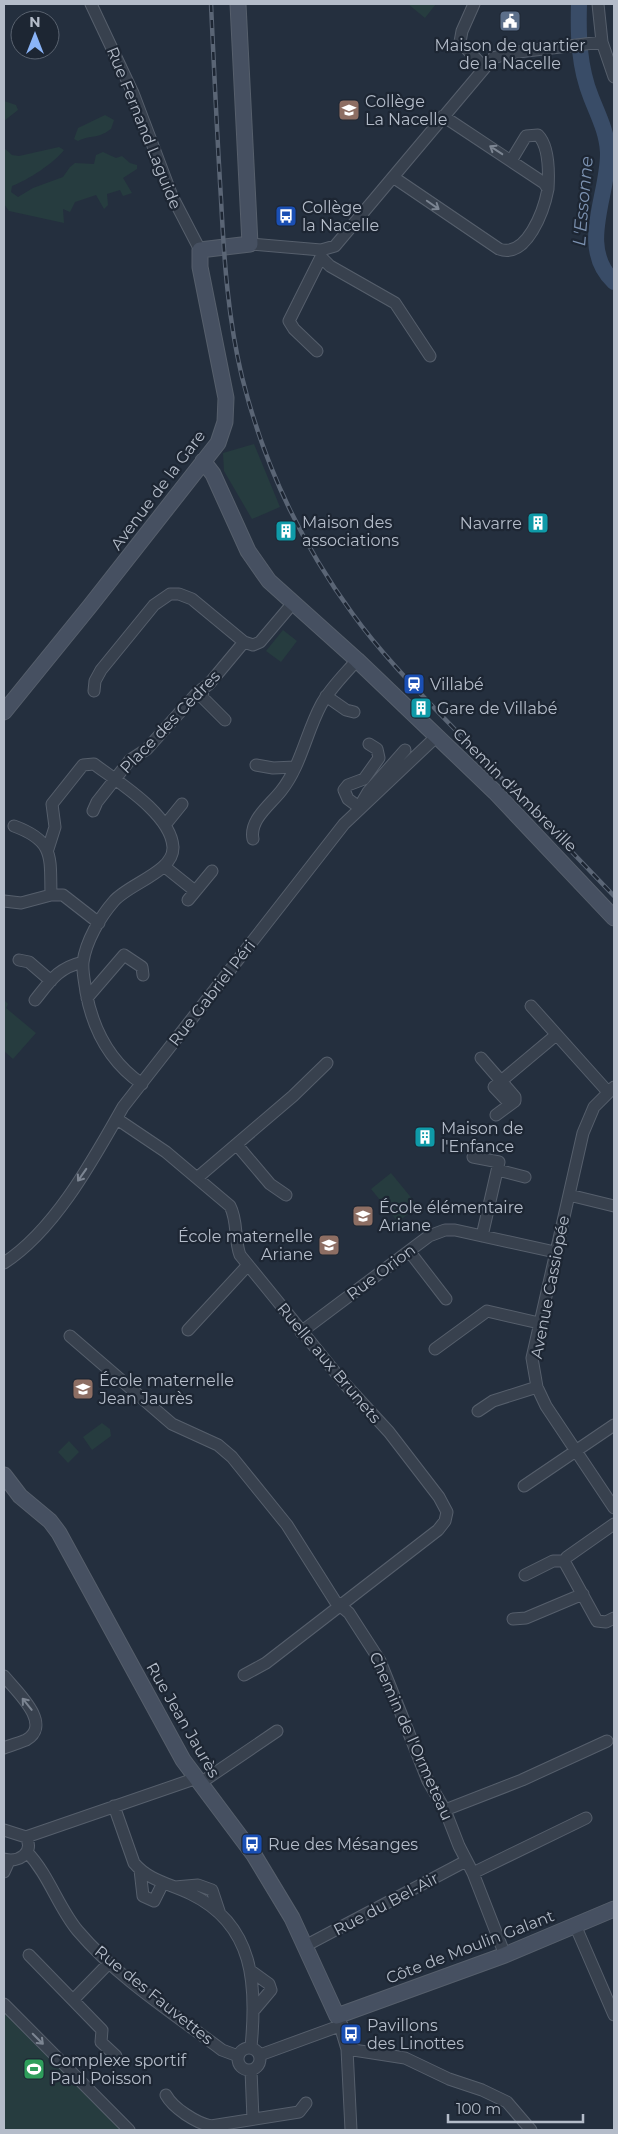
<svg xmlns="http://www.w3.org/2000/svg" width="618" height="2134" viewBox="0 0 618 2134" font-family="Montserrat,sans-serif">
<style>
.green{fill:#263c3f}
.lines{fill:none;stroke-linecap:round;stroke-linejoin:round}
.river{stroke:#394c67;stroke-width:16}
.street-casing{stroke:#565f6c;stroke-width:13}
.secondary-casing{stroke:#565f6c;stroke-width:17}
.street{stroke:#38414e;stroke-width:11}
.secondary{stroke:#465061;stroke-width:15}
.rail-casing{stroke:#5a6575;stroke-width:4.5}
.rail{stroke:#1d2633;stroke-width:2.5;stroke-dasharray:8;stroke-linecap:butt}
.oneway{stroke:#7c8592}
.labels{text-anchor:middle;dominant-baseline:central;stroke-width:4.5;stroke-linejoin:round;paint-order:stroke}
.poi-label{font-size:16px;fill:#b4bcc9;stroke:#1d2633;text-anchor:start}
.street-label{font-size:16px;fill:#b4bcc9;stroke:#1d2633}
.water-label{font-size:18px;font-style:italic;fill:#7c92b1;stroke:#1d2633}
</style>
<rect width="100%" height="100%" fill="#242f3e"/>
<path class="green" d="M 408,4 L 436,4 L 425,18 Z
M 4,101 L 16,105 L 18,110 L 4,121 Z
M 105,115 L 114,120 L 111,129 C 96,140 92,134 78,141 L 74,139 L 78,128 Z
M 59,147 L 64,150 C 54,163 28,180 12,186 L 11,192 L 18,197 L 33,188 L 63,177 L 70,167 L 75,163 L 94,164 L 96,155 L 103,152 L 116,158 L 122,156 L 130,163 L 137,165 L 137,169 L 123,178 L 132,193 L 123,196 L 120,190 L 107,194 L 108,205 L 104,209 L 96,195 L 75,202 L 70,212 L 63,209 L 64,223 L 9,211 L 4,204 L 4,148 L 12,155 L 19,156 Z
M 254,444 L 280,507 L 252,519 L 224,471 L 223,453 Z
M 283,630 L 297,641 L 281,662 L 266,651 Z
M 4,1000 L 8,1004 L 6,1008 L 36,1033 L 13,1059 L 4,1051 Z
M 391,1173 L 418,1206 L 398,1222 L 371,1189 Z
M 102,1423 L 110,1429 L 111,1436 L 92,1450 L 83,1437 Z
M 69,1441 L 79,1452 L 68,1463 L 58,1452 Z
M 4,2007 L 125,2130 L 4,2130 Z"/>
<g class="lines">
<path class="river" d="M 579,4 C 578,36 579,67 591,97 C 598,115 607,132 608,152 C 609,195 577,247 614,282"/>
<g class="street-casing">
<path id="street" d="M 91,4 L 133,93 L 172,196 L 200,250
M 474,4 L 462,31 L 460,42 L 484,67
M 598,4 L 602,42 L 614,77
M 511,161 L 526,136 L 538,135 C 549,146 549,173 548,189
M 393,177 L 499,249 C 527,259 544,210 548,189 L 544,183 L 443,116
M 250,244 L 321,250 L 335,246 L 493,58 L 510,53 L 602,42
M 321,250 L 321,257 L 330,266 L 395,303 L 430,356
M 317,351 L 294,329 L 289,321 L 321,257
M 202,689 L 203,698 L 225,720
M 94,691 L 95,681 L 101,670 L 154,605 L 170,594 L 179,594 L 192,599 L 244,642 L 253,645 L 260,642 L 293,603
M 326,696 L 346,710 L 354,712
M 256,765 L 273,768 L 295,767
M 361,804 L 368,792 L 405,750
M 360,808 L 348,799 L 344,790 L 348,785 L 364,779 L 379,758 L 377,749 L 369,744
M 93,811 L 97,802 L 130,760 L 147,749 L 197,693 L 209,684 L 244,642
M 165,825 L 182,804
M 253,839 C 249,820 270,805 281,791 C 301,766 306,733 321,705 C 330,688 345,674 357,660
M 48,849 L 55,827 L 52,804 L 83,765 L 94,764 C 118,782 171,814 173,847 C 174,872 130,883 114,901 C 100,917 86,941 83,962 C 82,972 85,983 86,992 C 93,1030 110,1062 142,1084
M 165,867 L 195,891
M 51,895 L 63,895 L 99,923
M 188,900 L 212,871
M 4,901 L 21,903 L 51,895 C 50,857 55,841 14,826
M 19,960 L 29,962 L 51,981
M 87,998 L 124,955 L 142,967 L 143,975
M 35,1000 C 51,980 58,968 83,962
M 531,1006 L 608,1092
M 481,1058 L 515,1097 L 515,1101 L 496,1115
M 614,1087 L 594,1107 L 583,1133 L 532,1358 L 537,1387 L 546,1406 L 614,1508
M 510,1104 L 494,1087 L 556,1035
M 117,1119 L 166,1152 L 230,1206 C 238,1221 234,1239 240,1255 L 344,1383 L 389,1432 L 439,1497 L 447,1512 L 445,1521 L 438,1530 L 266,1663 L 244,1675
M 237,1145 L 270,1184 L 286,1195
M 473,1157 L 499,1162 L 482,1236
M 498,1170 L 525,1177
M 197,1178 L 293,1096 L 327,1063
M 569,1195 L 614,1206
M 409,1251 L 446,1299
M 4,1263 C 55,1230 93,1160 123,1107 L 344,824 L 437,736
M 188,1330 L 248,1265
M 301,1332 L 429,1236 L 445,1230 L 455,1230 L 555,1252
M 70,1336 L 172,1424 L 218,1445 L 232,1457 L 287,1525 L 335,1601 L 349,1613 L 380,1661 L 428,1781 L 445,1810 L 459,1846 L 473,1873 L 505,1955
M 435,1349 L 487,1311 L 539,1323
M 478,1411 L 493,1401 L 537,1387
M 524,1486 L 614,1425
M 614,1524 L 567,1557 L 564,1561 L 597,1621 L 606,1622 L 614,1618
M 525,1575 L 553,1561 L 564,1561
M 513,1619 L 526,1618 L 583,1594
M 4,1676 C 15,1690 54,1724 26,1740 C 19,1743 11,1745 4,1748
M 199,1784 L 277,1731
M 114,1806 L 134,1863 C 149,1881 171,1884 191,1894 C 255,1925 257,1986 251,2047
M 445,1810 L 522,1780 L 607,1741
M 4,1830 L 26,1837 C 35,1853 18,1863 4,1859
M 26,1837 L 194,1779
M 27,1852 C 49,1875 58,1907 78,1931 C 118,1978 173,2013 222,2050 L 238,2056
M 140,1870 L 143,1896 L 154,1901 L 163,1883
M 4,1872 L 9,1861
M 473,1873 L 586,1818
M 175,1887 L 198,1885 L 212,1890 L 220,1914
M 575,1925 L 614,2015
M 305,1946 L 466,1861
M 29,1955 L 102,2030 L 101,2042 L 116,2056
M 251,1971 L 269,1984 L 271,1990 L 255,2009
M 73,2000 L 109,1963
M 4,2004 L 129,2130
M 337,2016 L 347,2049 L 351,2130
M238 2059a11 11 0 1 1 22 0a11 11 0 1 1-22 0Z
M 347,2049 L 405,2058 L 449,2079 L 482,2090 L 507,2102 L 531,2130
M 260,2055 L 342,2025
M 251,2070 L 253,2119
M 166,2095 C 173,2108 196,2123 211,2126 L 299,2112 L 306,2103"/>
</g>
<g class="secondary-casing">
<path id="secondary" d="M 203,461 L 213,474 L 248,551 L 269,581 L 357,660 L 495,792 L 614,918
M 4,712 L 90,606 L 218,443 L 225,422 L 226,398 L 200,267 L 200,250 L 250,244 L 238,4
M 4,1475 L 20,1496 L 50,1521 L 59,1533 L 183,1760 L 254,1855 L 292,1918 L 337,2016 L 505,1955 L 614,1909"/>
</g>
<use href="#street" class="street"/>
<use href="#secondary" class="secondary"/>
<g class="rail-casing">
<path id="rail" d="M 211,4 C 214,69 217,134 221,199 C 224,259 228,319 242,377 C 263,462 301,543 352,613 C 385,659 426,699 465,740 C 515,792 564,844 614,896"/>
</g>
<use href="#rail" class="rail"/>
</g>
<defs><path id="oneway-shaft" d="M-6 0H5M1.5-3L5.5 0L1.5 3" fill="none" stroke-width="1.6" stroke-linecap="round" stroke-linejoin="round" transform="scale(1.25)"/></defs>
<g class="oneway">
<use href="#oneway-shaft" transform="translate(496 150) rotate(-147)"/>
<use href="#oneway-shaft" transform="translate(433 205) rotate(35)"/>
<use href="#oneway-shaft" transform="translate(82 1175) rotate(125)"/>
<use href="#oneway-shaft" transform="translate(27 1704) rotate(-129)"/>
<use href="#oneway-shaft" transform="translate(38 2039) rotate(45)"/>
</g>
<defs>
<g id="civic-square" transform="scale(1.125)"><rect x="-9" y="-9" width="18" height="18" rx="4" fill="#5c6f8a" stroke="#1d2633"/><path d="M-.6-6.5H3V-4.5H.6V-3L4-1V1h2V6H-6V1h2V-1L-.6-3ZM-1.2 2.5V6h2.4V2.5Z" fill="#fff"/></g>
<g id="school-square" transform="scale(1.125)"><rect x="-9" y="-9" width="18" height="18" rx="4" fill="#8d6e63" stroke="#1d2633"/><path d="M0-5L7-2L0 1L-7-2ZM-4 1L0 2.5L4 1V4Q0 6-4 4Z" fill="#fff"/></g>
<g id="bus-square" transform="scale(1.125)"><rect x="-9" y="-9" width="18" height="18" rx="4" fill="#1a4fb4" stroke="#1d2633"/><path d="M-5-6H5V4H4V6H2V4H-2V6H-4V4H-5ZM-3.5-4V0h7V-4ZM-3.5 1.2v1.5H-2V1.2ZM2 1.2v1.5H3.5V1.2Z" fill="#fff"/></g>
<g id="building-square" transform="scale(1.125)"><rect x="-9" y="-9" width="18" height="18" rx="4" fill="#0f9aa8" stroke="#1d2633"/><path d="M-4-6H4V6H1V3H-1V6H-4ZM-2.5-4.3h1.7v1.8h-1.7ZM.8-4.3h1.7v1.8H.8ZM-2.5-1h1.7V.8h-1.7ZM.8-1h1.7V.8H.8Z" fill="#fff"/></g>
<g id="station-square" transform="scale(1.125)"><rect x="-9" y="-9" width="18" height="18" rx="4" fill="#1a4fb4" stroke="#1d2633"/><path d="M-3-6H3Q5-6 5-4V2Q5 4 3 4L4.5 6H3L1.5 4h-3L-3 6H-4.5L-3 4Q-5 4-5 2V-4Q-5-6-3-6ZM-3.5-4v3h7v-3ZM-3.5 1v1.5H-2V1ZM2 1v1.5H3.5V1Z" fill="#fff"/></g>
<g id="stadium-square" transform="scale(1.125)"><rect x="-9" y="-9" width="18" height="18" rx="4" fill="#2e9e5b" stroke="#1d2633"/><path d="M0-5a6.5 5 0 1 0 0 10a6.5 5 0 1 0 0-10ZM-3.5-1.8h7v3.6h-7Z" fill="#fff"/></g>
</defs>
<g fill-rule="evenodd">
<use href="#civic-square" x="510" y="21"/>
<use href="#school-square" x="349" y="110"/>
<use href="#bus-square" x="286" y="216"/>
<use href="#building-square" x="538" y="523"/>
<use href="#building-square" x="286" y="531"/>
<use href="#station-square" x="414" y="684"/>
<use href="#building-square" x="421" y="708"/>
<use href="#building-square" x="425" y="1137"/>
<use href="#school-square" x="363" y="1216"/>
<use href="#school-square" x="329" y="1245"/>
<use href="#school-square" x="83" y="1389"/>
<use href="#bus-square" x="252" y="1844"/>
<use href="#bus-square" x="351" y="2034"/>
<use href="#stadium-square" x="34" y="2069"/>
</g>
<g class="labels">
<g class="poi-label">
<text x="510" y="45" text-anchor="middle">Maison de quartier<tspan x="510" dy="18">de la Nacelle</tspan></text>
<text x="365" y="101">Collège<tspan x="365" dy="18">La Nacelle</tspan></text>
<text x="302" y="207">Collège<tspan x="302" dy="18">la Nacelle</tspan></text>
<text x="302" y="522">Maison des<tspan x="302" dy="18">associations</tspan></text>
<text x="522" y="523" text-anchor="end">Navarre</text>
<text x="430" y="684">Villabé</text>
<text x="437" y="708">Gare de Villabé</text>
<text x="441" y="1128">Maison de<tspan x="441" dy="18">l'Enfance</tspan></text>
<text x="379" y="1207">École élémentaire<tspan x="379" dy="18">Ariane</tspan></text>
<text x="313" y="1236" text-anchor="end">École maternelle<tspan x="313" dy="18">Ariane</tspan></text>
<text x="99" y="1380">École maternelle<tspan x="99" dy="18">Jean Jaurès</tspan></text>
<text x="268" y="1844">Rue des Mésanges</text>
<text x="367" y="2025">Pavillons<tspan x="367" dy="18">des Linottes</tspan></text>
<text x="50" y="2060">Complexe sportif<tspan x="50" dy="18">Paul Poisson</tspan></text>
</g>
<g class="street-label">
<text transform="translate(144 128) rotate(68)">Rue Fernand Laguide</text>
<text transform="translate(158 490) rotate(-53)">Avenue de la Gare</text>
<text transform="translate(170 722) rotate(-46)">Place des Cèdres</text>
<text transform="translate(515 790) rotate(45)">Chemin d'Ambreville</text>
<text transform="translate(212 993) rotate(-52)">Rue Gabriel Péri</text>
<text transform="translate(381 1272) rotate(-37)">Rue Orion</text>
<text transform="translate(550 1287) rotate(-79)">Avenue Cassiopée</text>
<text transform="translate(329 1363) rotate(50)">Ruelle aux Brunets</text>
<text transform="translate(183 1720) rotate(60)">Rue Jean Jaurès</text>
<text transform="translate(411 1736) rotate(66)">Chemin de l'Ormeteau</text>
<text transform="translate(386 1904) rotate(-28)">Rue du Bel-Air</text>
<text transform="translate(470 1947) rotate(-21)">Côte de Moulin Galant</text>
<text transform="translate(154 1995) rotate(39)">Rue des Fauvettes</text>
</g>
<g class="water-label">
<text transform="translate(583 201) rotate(-85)">L'Essonne</text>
</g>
</g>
<rect width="618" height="2134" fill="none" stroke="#b4bcc9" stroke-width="10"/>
<g transform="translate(35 35)"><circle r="24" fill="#1d2633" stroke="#59626f"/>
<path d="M0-4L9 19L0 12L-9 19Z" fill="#8ab4f8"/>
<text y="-8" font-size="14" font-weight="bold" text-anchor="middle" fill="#b4bcc9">N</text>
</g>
<path d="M448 2114v8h135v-8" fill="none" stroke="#b4bcc9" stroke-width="2.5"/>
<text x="456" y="2114" font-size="15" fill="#b4bcc9" stroke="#1d2633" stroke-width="4" paint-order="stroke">100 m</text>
</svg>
